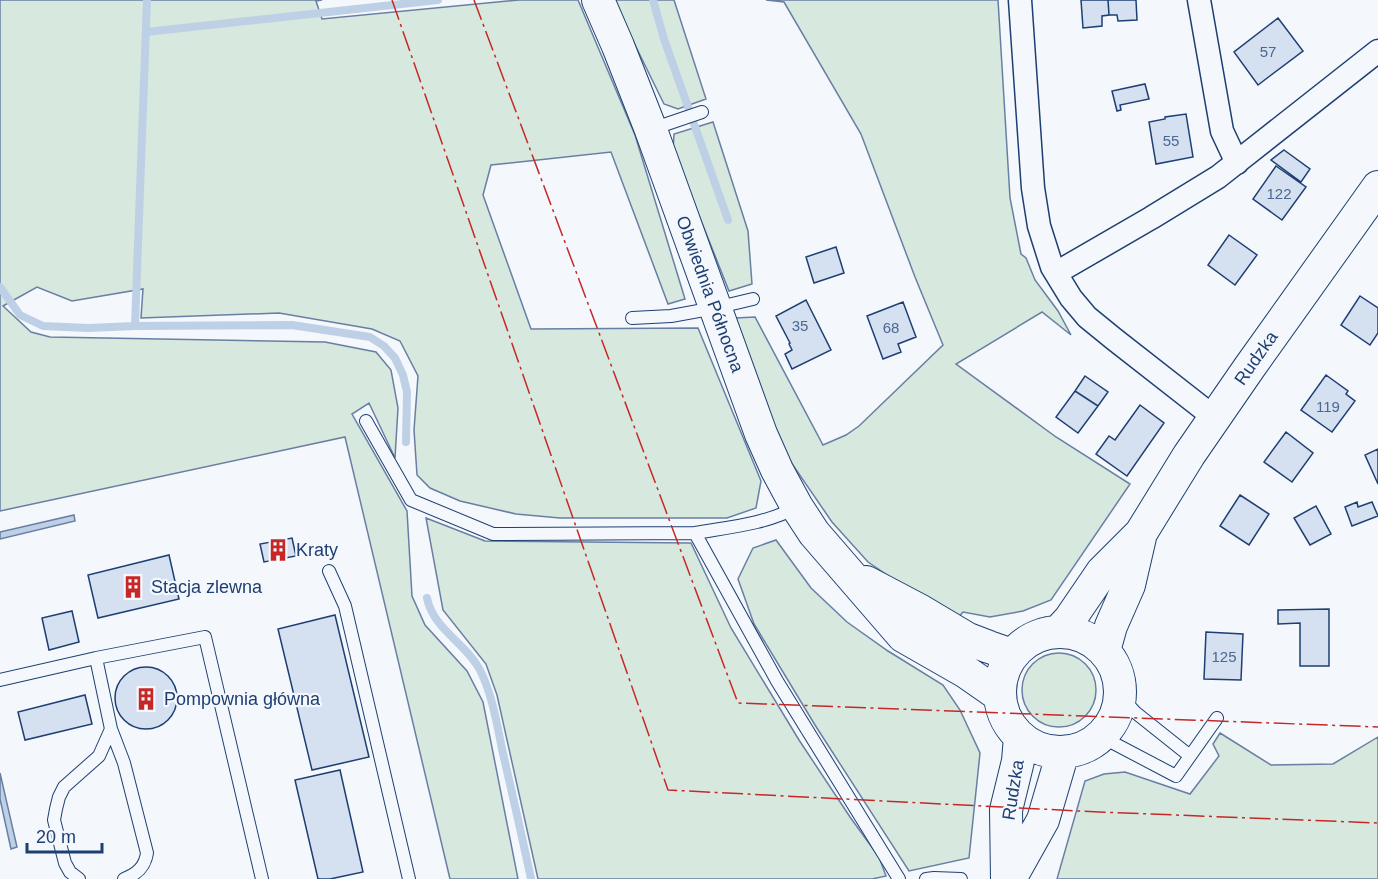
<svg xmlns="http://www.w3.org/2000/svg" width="1378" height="879" viewBox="0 0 1378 879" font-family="Arial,sans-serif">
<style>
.green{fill:#d7e8df;stroke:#687fa3;stroke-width:1.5}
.water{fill:#bed0e5;stroke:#687fa3;stroke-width:1.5}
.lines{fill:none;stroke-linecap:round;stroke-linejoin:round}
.stream{stroke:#bed0e5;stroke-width:8}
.building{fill:#d5e0f0;stroke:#1d3f73;stroke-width:1.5}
.lane-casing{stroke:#1d3f73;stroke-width:14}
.street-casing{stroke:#1d3f73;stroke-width:25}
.secondary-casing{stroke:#1d3f73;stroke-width:34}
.lane{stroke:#f4f7fb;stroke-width:12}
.street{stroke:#f4f7fb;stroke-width:22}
.secondary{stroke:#f4f7fb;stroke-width:32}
.power{stroke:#c62828;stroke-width:1.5;stroke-dasharray:21 4.5 3 4.5;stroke-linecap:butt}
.labels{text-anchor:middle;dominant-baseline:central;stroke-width:4.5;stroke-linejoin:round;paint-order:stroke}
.number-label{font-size:15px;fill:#4b6792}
.street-label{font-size:18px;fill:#1d3f73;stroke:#f4f7fb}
.poi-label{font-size:18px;fill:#1d3f73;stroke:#f4f7fb;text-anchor:start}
</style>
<rect width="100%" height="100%" fill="#f4f7fb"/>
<path class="green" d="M 0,0 L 322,0 L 316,1 L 322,19 L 519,0 L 578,0 L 635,135 L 685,299 L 668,304 L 611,152 L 491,165 L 483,195 L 531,329 L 698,328 L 761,481 L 756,508 L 727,518 L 560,518 L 516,514 L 460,501 L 430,488 L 417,475 L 414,430 L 418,376 L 400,341 L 372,329 L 279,313 L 141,318 L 143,289 L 72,301 L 37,287 L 3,306 L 31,332 L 50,337 L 325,342 L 376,352 L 391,370 L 398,408 L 395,458 L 369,403 L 352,414 L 407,511 L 412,596 L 425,625 L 467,671 L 483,702 L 518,879 L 450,879 L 345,437 L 0,511 Z
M 613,0 L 674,0 L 706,99 L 678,109 L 664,104 Z
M 766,0 L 998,0 L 1010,198 L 1021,254 L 1026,258 L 1035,280 L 1058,311 L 1071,335 L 1042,312 L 956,364 L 1056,437 L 1130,484 L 1051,600 L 1023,611 L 990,617 L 963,612 L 955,621 L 868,562 L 832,522 L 788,458 L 758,392 L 736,318 L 755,317 L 823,445 L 846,435 L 859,426 L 943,345 L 915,277 L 861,134 L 784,2 Z
M 713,122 L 748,231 L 752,284 L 729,291 L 673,150 L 674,134 Z
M 426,518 L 485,541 L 691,543 L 731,628 L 799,740 L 850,817 L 879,857 L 886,876 L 872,879 L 538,879 L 497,695 L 486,664 L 443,610 Z
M 776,540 L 811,588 L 847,622 L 888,651 L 943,685 L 960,710 L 980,753 L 969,858 L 909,871 L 815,725 L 754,624 L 738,579 L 753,548 Z
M1022 690a37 37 0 1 1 74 0a37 37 0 1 1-74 0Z
M 1220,733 L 1271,765 L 1333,764 L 1378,737 L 1378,879 L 1057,879 L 1085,781 L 1104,774 L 1125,772 L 1190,794 L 1219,756 L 1213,744 Z"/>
<path class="water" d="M 74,515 L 75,521 L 0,539 L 0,532 Z
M 0,773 L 17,847 L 11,849 L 0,799 Z"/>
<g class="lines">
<path class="stream" d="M 653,0 L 664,39 L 728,220
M 146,32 L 438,0
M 0,287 L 20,315 L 43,326 L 88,328 L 135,326 L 292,325 L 370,337 L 384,346 L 395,358 L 403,375 L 407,392 L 406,442
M 135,326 L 147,0
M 427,598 C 433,629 466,643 480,670 C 492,694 497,724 502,749 C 512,793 522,836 531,879"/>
</g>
<path class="building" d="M 1081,0 L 1108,0 L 1109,15 L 1102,16 L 1102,26 L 1083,28 Z
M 1108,0 L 1136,0 L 1137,20 L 1118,21 L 1117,15 L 1109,15 Z
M 1278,18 L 1303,51 L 1258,85 L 1234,52 Z
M 1145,84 L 1149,99 L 1120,105 L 1121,110 L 1117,111 L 1112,91 Z
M 1186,114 L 1193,157 L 1156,164 L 1149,122 L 1165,119 L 1165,117 Z
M 1284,150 L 1310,169 L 1301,182 L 1271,160 Z
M 1276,166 L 1306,187 L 1282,220 L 1253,199 Z
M 1229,235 L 1257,255 L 1235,285 L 1208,265 Z
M 836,247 L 844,273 L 814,283 L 806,257 Z
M 1360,296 L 1378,308 L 1378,333 L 1370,345 L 1341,325 Z
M 806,300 L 831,350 L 792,369 L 785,354 L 792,350 L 789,344 L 790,343 L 776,316 Z
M 903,302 L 916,337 L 898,344 L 901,352 L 883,359 L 867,316 Z
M 1326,375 L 1348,391 L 1346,394 L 1355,401 L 1332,432 L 1301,410 Z
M 1085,376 L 1108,392 L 1098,406 L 1075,391 Z
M 1075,391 L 1098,406 L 1078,433 L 1056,417 Z
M 1140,405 L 1164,423 L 1127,476 L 1096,454 L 1109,436 L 1115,440 Z
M 1286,432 L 1313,453 L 1292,482 L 1264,462 Z
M 1378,449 L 1378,484 L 1365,455 Z
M 1240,495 L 1269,514 L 1249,545 L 1220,526 Z
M 1357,502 L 1358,507 L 1372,502 L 1378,516 L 1352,526 L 1345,507 Z
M 1316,506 L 1331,534 L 1310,545 L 1294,518 Z
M 292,538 L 296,556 L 264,562 L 260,544 Z
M 169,555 L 179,599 L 98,618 L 88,575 Z
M 1329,609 L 1329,666 L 1300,666 L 1300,623 L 1278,624 L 1278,610 Z
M 72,611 L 79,642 L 49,650 L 42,618 Z
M 335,615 L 369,757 L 312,770 L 278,629 Z
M 1206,632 L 1243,634 L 1241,680 L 1204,679 Z
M115 698a31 31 0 1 1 62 0a31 31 0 1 1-62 0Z
M 85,695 L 92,724 L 25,740 L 18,712 Z
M 340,770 L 363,872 L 330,879 L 318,879 L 295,780 Z"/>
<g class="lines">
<g class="lane-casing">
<path id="lane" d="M 652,129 L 702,112
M 632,318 L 671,316 L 715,308 L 753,299
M 366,421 L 411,500 L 493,534 L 695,533
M 797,507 C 766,524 730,527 695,533 L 777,681 L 899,879
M 329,571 L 345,606 L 409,879
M 96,658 L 111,729 L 124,763 L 147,853 C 145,867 137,874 124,879
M 0,680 L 96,658 L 205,637 L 262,879
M 1120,696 L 1136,713 L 1190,756
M 1100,736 L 1176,776 L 1217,718
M 79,879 L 70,872 L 65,863 L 54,820 L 56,809 L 59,797 L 64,787 L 99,756 L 111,729
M 926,879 L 934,878 L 961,879"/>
</g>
<g class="street-casing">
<path id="street" d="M 1020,0 L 1033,188 L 1039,226 L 1052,267 L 1071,298 L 1087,317 L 1114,339 L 1215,418
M 1199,0 L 1222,131 L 1237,163
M 1056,273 L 1151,218 L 1218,177 L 1378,51"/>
</g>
<g class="secondary-casing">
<path id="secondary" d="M 598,0 L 618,46 L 651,130 L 761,434 L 777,470 L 797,507 L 814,533 L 903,636 L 966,672 L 999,695
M 866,582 L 921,611 L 968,639 L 989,647 L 1012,655
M 1059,631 L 1070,619 L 1102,572 L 1141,533 L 1189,455 L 1249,368 L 1378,187
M1000 692a60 60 0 1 1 120 0a60 60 0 1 1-120 0Z
M 1104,651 L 1111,626 L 1129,585 L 1141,533
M 1007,879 L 1006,810 L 1018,761 L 1020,737
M 1010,879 L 1043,820 L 1063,752"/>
</g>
<use href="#lane" class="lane"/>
<use href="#street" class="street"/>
<use href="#secondary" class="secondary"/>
<path class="power" d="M 392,0 L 668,790 L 1099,812 L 1378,823
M 474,0 L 738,703 L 1378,727"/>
</g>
<defs>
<g id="building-bare" transform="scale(1.8)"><path d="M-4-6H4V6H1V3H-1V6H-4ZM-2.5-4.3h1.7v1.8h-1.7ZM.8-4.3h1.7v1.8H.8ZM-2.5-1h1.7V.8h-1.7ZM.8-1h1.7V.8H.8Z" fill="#c62828" stroke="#f4f7fb" stroke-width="2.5" paint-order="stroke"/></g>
</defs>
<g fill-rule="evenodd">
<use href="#building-bare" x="278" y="550"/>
<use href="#building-bare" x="133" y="587"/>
<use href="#building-bare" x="146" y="699"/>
</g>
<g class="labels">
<g class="number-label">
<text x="1268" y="51">57</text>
<text x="1171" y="140">55</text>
<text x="1279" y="193">122</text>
<text x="800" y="325">35</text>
<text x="891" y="327">68</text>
<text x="1328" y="406">119</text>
<text x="1224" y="656">125</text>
</g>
<g class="street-label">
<text transform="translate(710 294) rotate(70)">Obwiednia Północna</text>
<text transform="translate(1256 358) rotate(-55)">Rudzka</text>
<text transform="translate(1013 790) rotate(-81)">Rudzka</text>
</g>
<g class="poi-label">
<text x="296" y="550">Kraty</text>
<text x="151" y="587">Stacja zlewna</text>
<text x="164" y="699">Pompownia główna</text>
</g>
</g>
<path d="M27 843v9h75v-9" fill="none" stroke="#1d3f73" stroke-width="3"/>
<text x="36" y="843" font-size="18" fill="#1d3f73" stroke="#f4f7fb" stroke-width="4.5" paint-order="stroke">20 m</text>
</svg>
